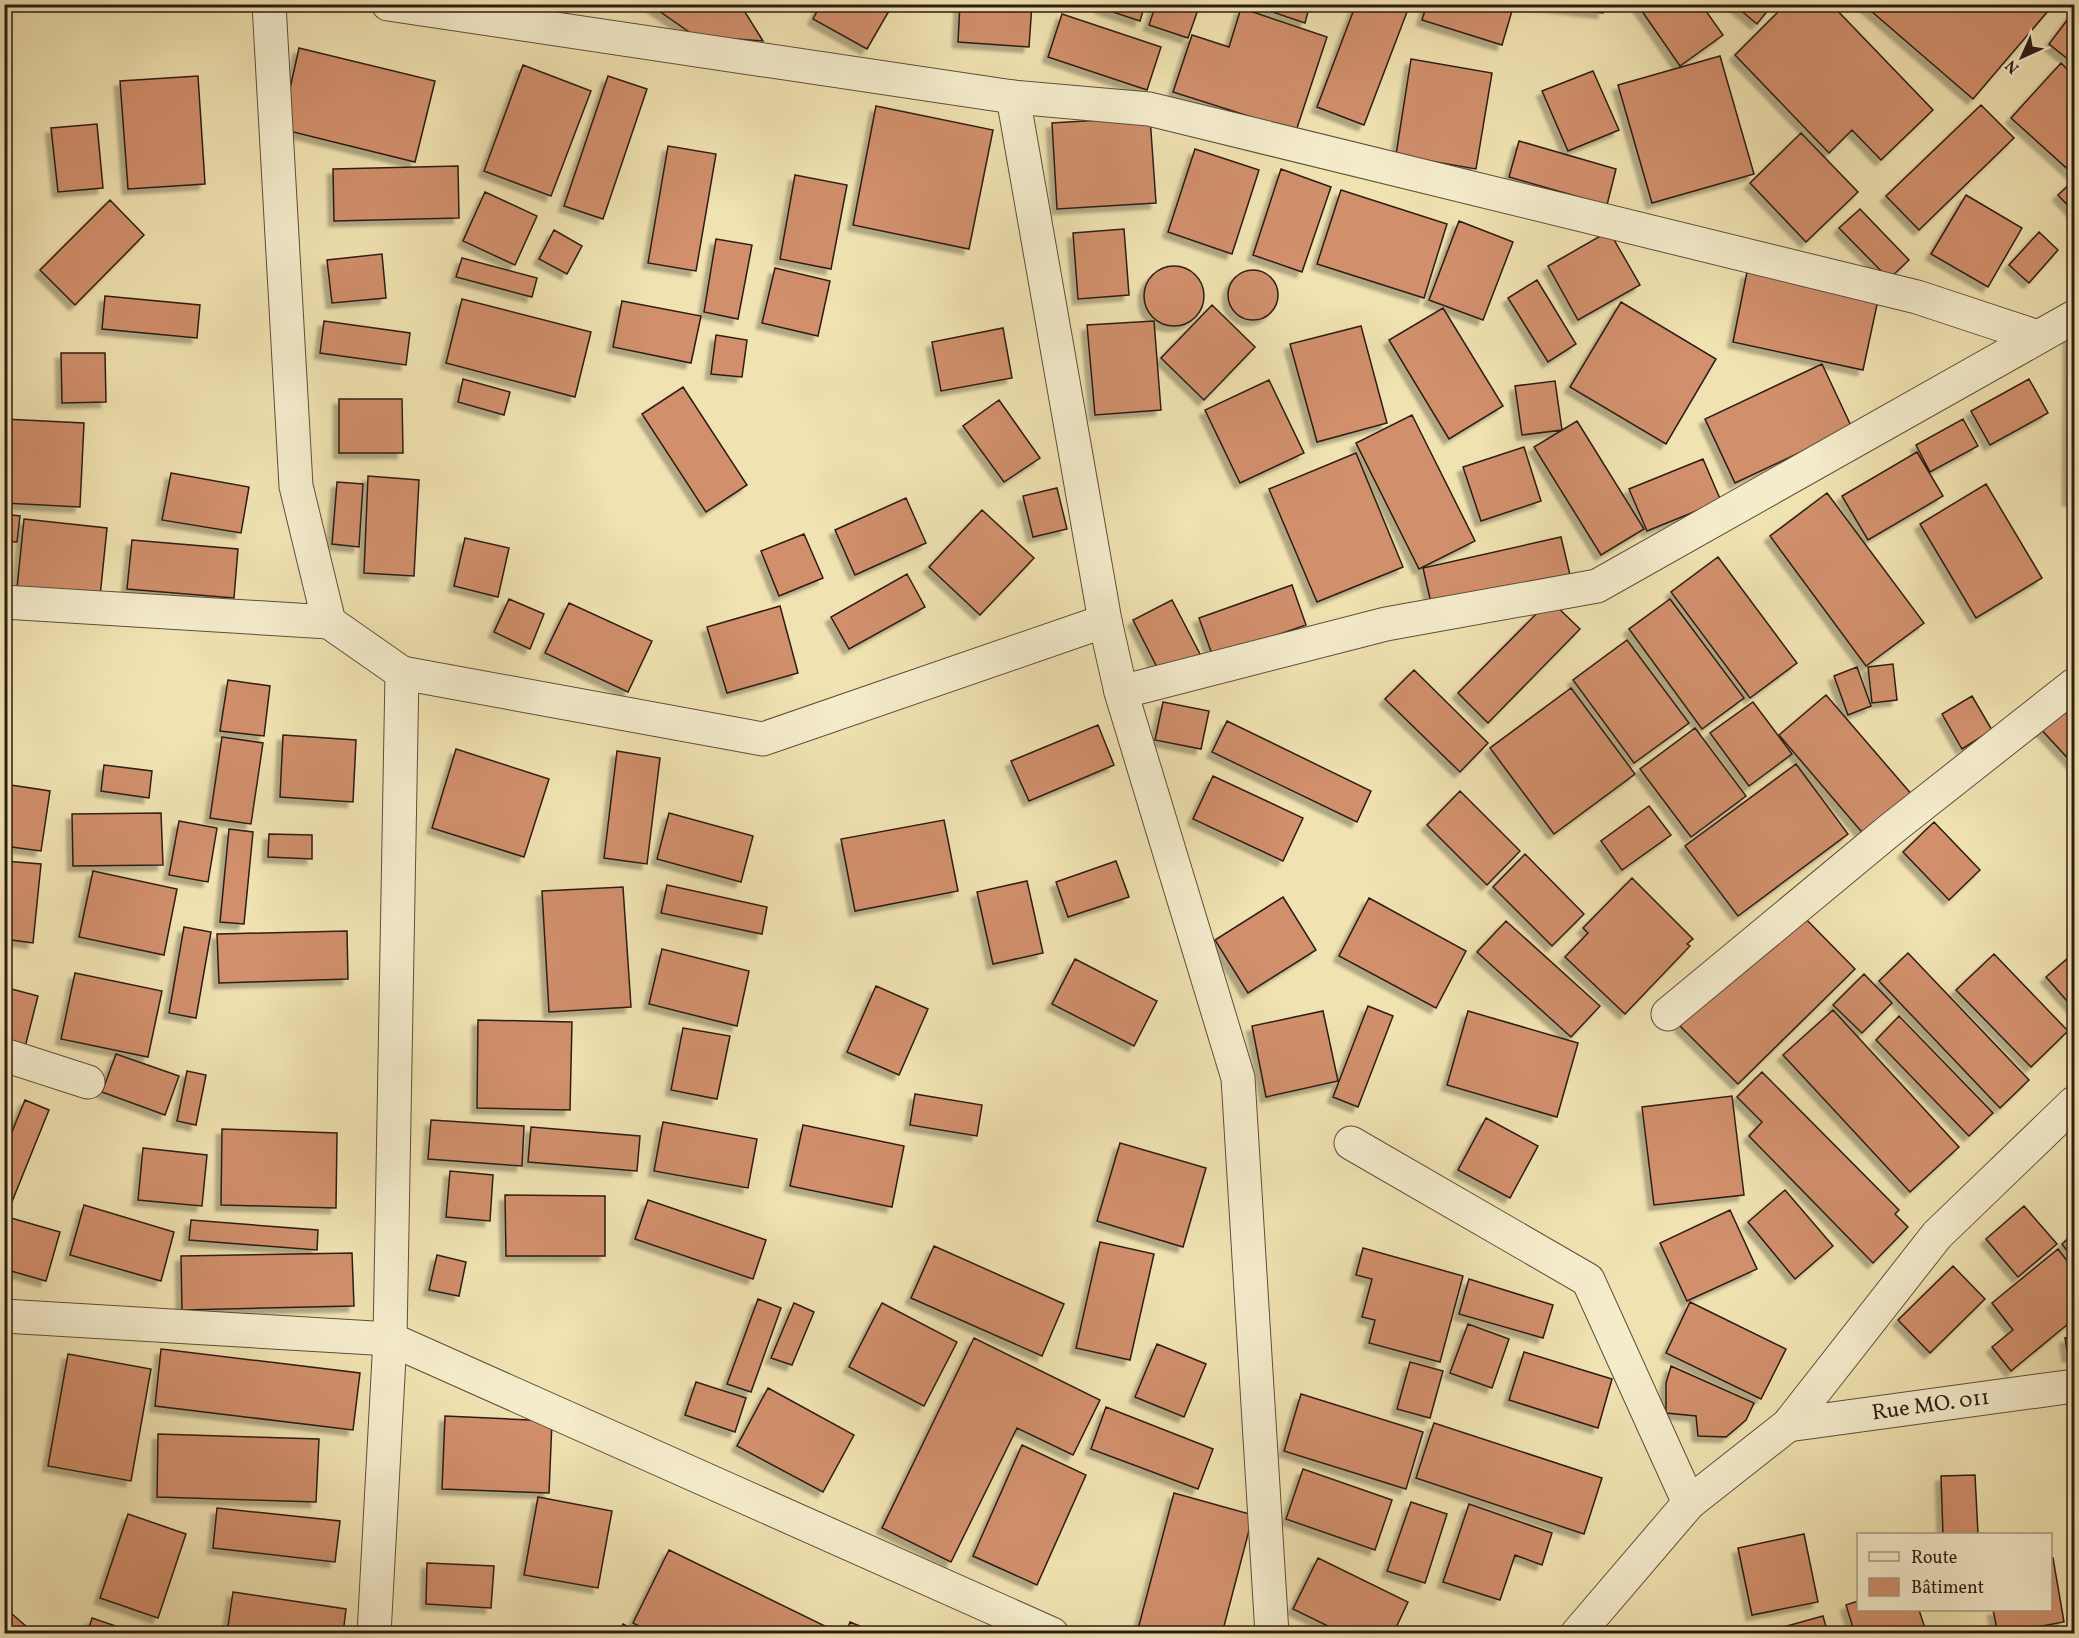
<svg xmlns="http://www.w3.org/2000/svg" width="2079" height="1638" viewBox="0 0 2079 1638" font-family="Vollkorn,serif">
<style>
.building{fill:#d18f6c;stroke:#2d1d14;stroke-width:1.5;filter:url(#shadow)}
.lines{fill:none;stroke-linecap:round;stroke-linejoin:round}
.minor-casing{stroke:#5e4e3b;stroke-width:35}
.minor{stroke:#f5eccc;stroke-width:33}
.labels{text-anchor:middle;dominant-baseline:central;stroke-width:4.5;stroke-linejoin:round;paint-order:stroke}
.street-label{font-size:22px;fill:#2d1d14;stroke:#f5eccc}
</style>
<defs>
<filter id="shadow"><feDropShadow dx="-5.5" dy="5.5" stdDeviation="1.5" flood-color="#0004"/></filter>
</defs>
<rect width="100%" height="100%" fill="#f0e2b1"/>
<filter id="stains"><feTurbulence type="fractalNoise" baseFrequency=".00333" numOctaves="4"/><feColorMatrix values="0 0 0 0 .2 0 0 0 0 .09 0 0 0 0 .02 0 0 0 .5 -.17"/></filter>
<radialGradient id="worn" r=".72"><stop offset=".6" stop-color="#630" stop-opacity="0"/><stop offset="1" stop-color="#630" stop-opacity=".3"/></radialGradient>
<path class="building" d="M 649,4 L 740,4 L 763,41 L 695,36 Z
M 821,4 L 893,4 L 867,49 L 813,19 Z
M 960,4 L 1032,4 L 1029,47 L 958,42 Z
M 1102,4 L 1145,4 L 1140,21 L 1101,8 Z
M 1156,4 L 1200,4 L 1188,38 L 1149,25 Z
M 1249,4 L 1310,4 L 1305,23 Z
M 1356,4 L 1410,4 L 1364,125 L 1317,107 Z
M 1427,4 L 1514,4 L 1502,45 L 1422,20 Z
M 1531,4 L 1604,4 L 1603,13 Z
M 1637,4 L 1701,4 L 1723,35 L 1680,66 Z
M 1733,4 L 1773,4 L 1757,24 Z
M 1786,4 L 1831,4 L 1933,110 L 1881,160 L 1852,130 L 1829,153 L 1735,55 Z
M 1863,4 L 2054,4 L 1973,99 Z
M 1241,8 L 1327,37 L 1296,131 L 1173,92 L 1192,35 L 1229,47 Z
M 2074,11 L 2074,64 L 2049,44 Z
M 1062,14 L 1161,47 L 1147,90 L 1048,57 Z
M 299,48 L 435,81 L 415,162 L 281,129 Z
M 1720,56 L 1754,174 L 1652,203 L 1618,85 Z
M 1411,59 L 1492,73 L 1476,169 L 1396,155 Z
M 2061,63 L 2074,76 L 2073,174 L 2011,118 Z
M 523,65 L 591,91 L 551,196 L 484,171 Z
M 1593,71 L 1619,130 L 1568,151 L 1542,91 Z
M 198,76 L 205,184 L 128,189 L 120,81 Z
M 608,76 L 647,89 L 603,219 L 564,206 Z
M 1981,105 L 2014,138 L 1919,230 L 1886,196 Z
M 876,106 L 993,130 L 969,249 L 853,225 Z
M 1150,117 L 1156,203 L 1057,209 L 1052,123 Z
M 97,124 L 103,188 L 58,192 L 51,128 Z
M 1801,133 L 1858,192 L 1806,242 L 1750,183 Z
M 1519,141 L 1616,169 L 1607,205 L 1509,177 Z
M 668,146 L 716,154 L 696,271 L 648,263 Z
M 1195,149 L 1259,170 L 1232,254 L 1168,232 Z
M 458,166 L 459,218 L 334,221 L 333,169 Z
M 1281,169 L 1331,187 L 1302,272 L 1253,255 Z
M 795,175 L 847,185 L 831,269 L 780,259 Z
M 2074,180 L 2074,212 L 2058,195 Z
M 1341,190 L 1447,224 L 1424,298 L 1317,264 Z
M 485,192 L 537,216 L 515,265 L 463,241 Z
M 1966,195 L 2022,228 L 1988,287 L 1931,254 Z
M 110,200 L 144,235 L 75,305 L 40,270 Z
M 1860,209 L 1909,260 L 1889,279 L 1839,228 Z
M 1459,221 L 1513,242 L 1483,320 L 1429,300 Z
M 1124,229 L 1129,295 L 1078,299 L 1073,233 Z
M 554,230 L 582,246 L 567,274 L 539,259 Z
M 1609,231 L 1640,285 L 1578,320 L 1548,266 Z
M 2039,232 L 2058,250 L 2029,283 L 2009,265 Z
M 716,239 L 752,245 L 738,319 L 704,312 Z
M 382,254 L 386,298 L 332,303 L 327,260 Z
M 462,258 L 537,278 L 532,297 L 456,277 Z
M1144 296a30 30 0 1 1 60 0a30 30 0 1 1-60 0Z
M 775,268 L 830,281 L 818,336 L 762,323 Z
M1228 295a25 25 0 1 1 50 0a25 25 0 1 1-50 0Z
M 1747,272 L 1878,300 L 1863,370 L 1733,342 Z
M 1537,280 L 1576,344 L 1548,362 L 1508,298 Z
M 105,296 L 200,305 L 197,338 L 102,329 Z
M 462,299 L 591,332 L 575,397 L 446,363 Z
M 622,301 L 701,316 L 691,363 L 613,347 Z
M 1621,302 L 1716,359 L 1666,444 L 1570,387 Z
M 1212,305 L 1255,347 L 1204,400 L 1161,358 Z
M 1443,308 L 1503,406 L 1449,439 L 1389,340 Z
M 324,321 L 410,333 L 406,365 L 320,353 Z
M 1154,321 L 1161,410 L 1095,415 L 1087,325 Z
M 1361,326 L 1387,423 L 1317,442 L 1290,344 Z
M 1003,328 L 1012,378 L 941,391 L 932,342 Z
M 2069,332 L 2074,332 L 2074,501 L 2068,500 Z
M 716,335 L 747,340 L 742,377 L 711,374 Z
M 61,353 L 105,353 L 106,402 L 62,403 Z
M 1822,364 L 1852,428 L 1735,483 L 1705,419 Z
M 463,379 L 510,392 L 504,415 L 458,402 Z
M 2029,379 L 2048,413 L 1990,445 L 1971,411 Z
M 1269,380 L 1304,453 L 1240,483 L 1205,410 Z
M 1555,381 L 1562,430 L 1522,435 L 1515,386 Z
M 683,387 L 747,485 L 706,512 L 642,414 Z
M 339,399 L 402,399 L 403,453 L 339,453 Z
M 999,400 L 1040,458 L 1004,482 L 963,426 Z
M 1412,415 L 1475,541 L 1419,569 L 1356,443 Z
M 4,419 L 84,423 L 80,507 L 4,503 Z
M 1963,419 L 1978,446 L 1930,472 L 1916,445 Z
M 1577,421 L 1644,529 L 1601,555 L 1534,447 Z
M 1524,447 L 1541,501 L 1481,521 L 1463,467 Z
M 1917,452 L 1943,496 L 1868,540 L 1842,496 Z
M 1356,453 L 1403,567 L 1317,602 L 1269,489 Z
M 1703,459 L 1721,501 L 1647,531 L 1629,489 Z
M 171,473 L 249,487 L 241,533 L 162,520 Z
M 368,476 L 419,480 L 414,576 L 364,573 Z
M 337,482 L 363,484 L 359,547 L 332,544 Z
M 1986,484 L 2042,578 L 1976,618 L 1920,524 Z
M 1057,488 L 1067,529 L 1033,537 L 1023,496 Z
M 1827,493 L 1924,623 L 1866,666 L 1770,536 Z
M 906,498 L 926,543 L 855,575 L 835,530 Z
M 982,510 L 1034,558 L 980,615 L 929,567 Z
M 4,514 L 20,516 L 17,542 L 4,541 Z
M 24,519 L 107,528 L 100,597 L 17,588 Z
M 804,534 L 823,578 L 779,596 L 761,551 Z
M 1561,537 L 1570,575 L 1432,607 L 1423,568 Z
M 465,538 L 509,548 L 498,597 L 454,586 Z
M 132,540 L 238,549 L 234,598 L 127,589 Z
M 1718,557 L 1797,663 L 1750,698 L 1671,592 Z
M 907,574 L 925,607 L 849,649 L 831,617 Z
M 1292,585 L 1306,625 L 1213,657 L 1199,618 Z
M 509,599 L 544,614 L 530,649 L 494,632 Z
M 1670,599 L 1744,698 L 1702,729 L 1629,629 Z
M 1172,600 L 1200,654 L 1161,675 L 1133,620 Z
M 1550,600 L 1580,629 L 1488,723 L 1458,693 Z
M 569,603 L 652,641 L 628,692 L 545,653 Z
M 780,606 L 798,673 L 727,693 L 707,627 Z
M 1627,640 L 1689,723 L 1634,763 L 1573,680 Z
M 1893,664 L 1897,700 L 1872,703 L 1868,667 Z
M 1857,667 L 1871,706 L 1848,715 L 1834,676 Z
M 1414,670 L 1488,743 L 1460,772 L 1385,699 Z
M 228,680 L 270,686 L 264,736 L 220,731 Z
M 1571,688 L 1635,774 L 1554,834 L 1490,748 Z
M 1826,695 L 1913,796 L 1866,837 L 1779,735 Z
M 1972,696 L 1992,730 L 1962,749 L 1942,714 Z
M 2074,696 L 2074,765 L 2037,725 Z
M 1163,702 L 1209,711 L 1201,749 L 1155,740 Z
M 1753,702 L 1792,754 L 1749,786 L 1710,733 Z
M 1227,721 L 1371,791 L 1357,822 L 1212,752 Z
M 1098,725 L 1114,765 L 1029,801 L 1011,761 Z
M 1695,728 L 1746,796 L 1691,837 L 1640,769 Z
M 283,735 L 356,740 L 353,802 L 280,797 Z
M 222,737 L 263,743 L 251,824 L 210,818 Z
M 456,749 L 549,779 L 524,857 L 432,828 Z
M 617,751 L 660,758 L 647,864 L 604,858 Z
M 1796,764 L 1848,834 L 1738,916 L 1685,846 Z
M 104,765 L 152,771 L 149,798 L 101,791 Z
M 1213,776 L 1303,818 L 1283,861 L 1193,819 Z
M 4,784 L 50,791 L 41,851 L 4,846 Z
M 1460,791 L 1520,851 L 1487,885 L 1427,825 Z
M 1649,806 L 1671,835 L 1622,870 L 1601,841 Z
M 161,813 L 163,865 L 73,866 L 72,814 Z
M 669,813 L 753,836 L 741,882 L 657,859 Z
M 944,820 L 958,891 L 855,911 L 841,839 Z
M 179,821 L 217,828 L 208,882 L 169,875 Z
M 1934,822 L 1980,870 L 1949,900 L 1903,852 Z
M 229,829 L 253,832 L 244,924 L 220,922 Z
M 269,834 L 312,835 L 312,859 L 268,857 Z
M 1525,854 L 1584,914 L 1552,946 L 1493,887 Z
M 4,861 L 41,864 L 33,943 L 4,939 Z
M 1116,861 L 1129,897 L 1068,917 L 1056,882 Z
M 93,871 L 177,889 L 164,955 L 79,937 Z
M 1632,878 L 1693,939 L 1687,944 L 1690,946 L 1625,1014 L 1565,957 L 1588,933 L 1583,928 Z
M 1027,881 L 1043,953 L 993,964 L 977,892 Z
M 667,885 L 767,907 L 762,934 L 661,913 Z
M 623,887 L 631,1007 L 549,1012 L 542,891 Z
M 1283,897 L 1316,950 L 1248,993 L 1215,940 Z
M 1369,898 L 1466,951 L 1436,1008 L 1339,956 Z
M 1797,910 L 1855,969 L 1738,1084 L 1680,1026 Z
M 1506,921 L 1600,1006 L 1571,1037 L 1477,952 Z
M 184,927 L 211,932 L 196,1018 L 169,1013 Z
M 347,931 L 348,979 L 219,983 L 217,934 Z
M 662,949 L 749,971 L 737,1026 L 649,1004 Z
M 1908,953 L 2029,1080 L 2000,1108 L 1879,981 Z
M 2074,953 L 2074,1009 L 2046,977 Z
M 1994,954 L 2068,1031 L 2031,1067 L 1956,990 Z
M 1075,959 L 1157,1001 L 1134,1046 L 1052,1004 Z
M 75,973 L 162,991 L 148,1057 L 61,1039 Z
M 1864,974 L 1892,1003 L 1862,1033 L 1833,1005 Z
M 876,986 L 928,1009 L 899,1075 L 847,1052 Z
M 4,987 L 38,996 L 24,1051 L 4,1046 Z
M 1368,1006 L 1393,1016 L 1358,1107 L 1333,1097 Z
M 1833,1010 L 1959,1147 L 1910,1192 L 1783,1055 Z
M 1323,1011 L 1338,1081 L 1266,1097 L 1252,1026 Z
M 1468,1011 L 1578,1043 L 1557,1117 L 1447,1085 Z
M 1899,1016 L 1993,1113 L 1969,1136 L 1876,1040 Z
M 478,1020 L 572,1022 L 570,1110 L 477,1108 Z
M 683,1028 L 730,1036 L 717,1099 L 671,1090 Z
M 116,1054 L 179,1076 L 165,1115 L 102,1092 Z
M 187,1071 L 206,1075 L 196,1125 L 177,1121 Z
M 1762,1072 L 1899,1210 L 1895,1214 L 1908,1227 L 1873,1263 L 1749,1136 L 1762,1122 L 1737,1097 Z
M 915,1094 L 982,1105 L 977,1136 L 910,1125 Z
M 1732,1096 L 1744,1195 L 1654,1205 L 1642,1107 Z
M 25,1100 L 49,1110 L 11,1204 L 4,1202 L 4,1151 Z
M 1486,1118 L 1538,1146 L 1510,1198 L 1458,1170 Z
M 431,1120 L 524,1126 L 522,1166 L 428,1159 Z
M 663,1122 L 757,1139 L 748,1188 L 654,1171 Z
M 803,1125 L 904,1146 L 892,1207 L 790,1186 Z
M 531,1127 L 640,1136 L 637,1171 L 528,1162 Z
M 222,1129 L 337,1133 L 336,1208 L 221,1205 Z
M 1120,1143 L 1206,1168 L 1183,1247 L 1097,1221 Z
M 143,1148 L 207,1155 L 202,1206 L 138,1200 Z
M 450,1171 L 493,1175 L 490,1221 L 446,1217 Z
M 1785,1190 L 1833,1246 L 1795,1279 L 1748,1222 Z
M 505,1195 L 605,1196 L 605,1256 L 506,1256 Z
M 648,1200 L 766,1240 L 753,1279 L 635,1239 Z
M 84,1205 L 174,1232 L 161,1281 L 70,1255 Z
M 2024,1206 L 2057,1244 L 2018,1277 L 1986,1239 Z
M 1730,1210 L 1757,1269 L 1687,1301 L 1660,1243 Z
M 4,1216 L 60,1232 L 46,1281 L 4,1269 Z
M 191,1220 L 318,1230 L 317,1250 L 189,1240 Z
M 2074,1233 L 2074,1260 L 2062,1244 Z
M 1100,1242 L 1154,1254 L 1130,1360 L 1076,1348 Z
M 934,1246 L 1064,1304 L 1042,1356 L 911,1298 Z
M 1363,1248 L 1463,1276 L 1440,1362 L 1369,1343 L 1375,1320 L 1362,1317 L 1372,1279 L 1356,1275 Z
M 2058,1249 L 2074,1270 L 2074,1319 L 2011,1371 L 1992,1347 L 2013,1330 L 1992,1303 Z
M 352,1253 L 354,1306 L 182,1310 L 181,1256 Z
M 437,1255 L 466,1262 L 459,1296 L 429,1290 Z
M 1953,1266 L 1985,1299 L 1930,1353 L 1898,1320 Z
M 1469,1279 L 1553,1305 L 1543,1338 L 1459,1314 Z
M 758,1299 L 781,1308 L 751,1392 L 727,1384 Z
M 1690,1302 L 1786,1349 L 1761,1399 L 1666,1353 Z
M 794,1303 L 814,1312 L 792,1365 L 771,1358 Z
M 882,1303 L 957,1342 L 924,1406 L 849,1367 Z
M 1468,1324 L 1509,1339 L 1492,1388 L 1450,1373 Z
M 2074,1337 L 2074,1356 L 2068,1357 L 2065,1338 Z
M 974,1338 L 1100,1400 L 1073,1455 L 1017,1428 L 951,1562 L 882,1528 Z
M 1157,1344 L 1206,1364 L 1184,1417 L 1135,1397 Z
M 161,1349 L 360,1373 L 353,1430 L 155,1406 Z
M 1524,1352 L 1612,1379 L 1598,1428 L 1509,1400 Z
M 68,1354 L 151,1369 L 131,1481 L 48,1466 Z
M 1410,1362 L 1443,1371 L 1430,1418 L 1397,1409 Z
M 1671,1366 L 1754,1403 L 1746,1420 L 1726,1437 L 1698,1436 L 1696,1416 L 1666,1413 L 1666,1383 Z
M 696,1382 L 746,1398 L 735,1432 L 685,1415 Z
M 768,1388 L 854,1435 L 823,1492 L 737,1446 Z
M 1301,1394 L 1423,1432 L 1406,1489 L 1284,1451 Z
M 1106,1407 L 1213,1449 L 1198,1489 L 1091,1449 Z
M 445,1416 L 552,1421 L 549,1493 L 442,1489 Z
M 1434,1423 L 1602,1478 L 1584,1534 L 1416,1478 Z
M 158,1434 L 319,1439 L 316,1502 L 157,1497 Z
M 1022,1445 L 1086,1475 L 1037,1585 L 973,1556 Z
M 1303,1469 L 1392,1500 L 1375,1550 L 1286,1519 Z
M 1975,1475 L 1978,1534 L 1943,1534 L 1941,1476 Z
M 1174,1493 L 1253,1515 L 1222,1634 L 1156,1634 L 1138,1629 Z
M 538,1497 L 612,1511 L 598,1588 L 524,1575 Z
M 1411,1502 L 1447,1514 L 1425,1583 L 1387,1571 Z
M 1469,1504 L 1552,1533 L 1542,1565 L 1515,1555 L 1500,1600 L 1443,1582 Z
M 217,1508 L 340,1521 L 335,1562 L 213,1548 Z
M 128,1514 L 186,1534 L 158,1618 L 100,1598 Z
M 1804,1534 L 1818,1602 L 1752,1615 L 1738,1548 Z
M 669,1550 L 825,1626 L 821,1634 L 654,1634 L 633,1623 Z
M 1318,1558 L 1408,1602 L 1393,1634 L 1344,1634 L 1293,1609 Z
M 2050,1558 L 2053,1558 L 2064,1622 L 1998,1634 L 1993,1610 L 2050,1610 Z
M 427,1563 L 494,1566 L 491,1608 L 426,1604 Z
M 233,1592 L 346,1609 L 343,1634 L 227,1633 Z
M 1858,1601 L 1858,1610 L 1919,1610 L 1927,1634 L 1855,1634 L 1846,1605 Z
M 4,1607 L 27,1627 L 21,1634 L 4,1634 Z
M 1823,1616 L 1828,1634 L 1758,1634 Z
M 92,1618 L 139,1634 L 87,1634 Z
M 850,1622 L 879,1634 L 846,1634 Z
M 623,1624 L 640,1634 L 618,1634 Z"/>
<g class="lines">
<g class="minor-casing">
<g id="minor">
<path d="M 269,4 L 296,486 L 329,622 L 402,673 L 390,1339 L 374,1634"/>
<path d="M 388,4 L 1013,97 L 1149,109 L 1917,297 L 2038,337"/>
<path d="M 1013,97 L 1105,621 L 1121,692 L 1238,1078 L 1272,1634"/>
<path d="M 4,602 L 329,622"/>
<path d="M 402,673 L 763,739 L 1105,621"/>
<path d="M 1121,692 L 1386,624 L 1597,586 L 2074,317"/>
<path d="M 1668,1014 L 1890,830 L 2074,685"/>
<path d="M 4,1055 L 88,1082"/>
<path d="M 1351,1143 L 1588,1280 L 1689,1503"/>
<path d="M 4,1316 L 390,1339 L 1052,1634"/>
<path id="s1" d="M 1788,1425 L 2074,1386"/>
<path d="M 1577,1634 L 1689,1503 L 1788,1425 L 1937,1235 L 2074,1103"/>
</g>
</g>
<use href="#minor" class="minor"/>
</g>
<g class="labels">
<g class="street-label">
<text stroke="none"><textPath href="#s1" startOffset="144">Rue MO. 011</textPath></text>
</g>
</g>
<rect width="2079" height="1638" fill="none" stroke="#f0e2b1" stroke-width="24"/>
<rect x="6" y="6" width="2067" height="1626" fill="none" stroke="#2d1d14" stroke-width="3"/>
<rect x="12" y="12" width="2055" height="1614" fill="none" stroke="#2d1d14" stroke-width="1.5"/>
<rect x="1857" y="1533" width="195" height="78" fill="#f5eccc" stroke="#a59982" stroke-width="1.5"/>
<rect x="1869" y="1552" width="30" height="9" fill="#f5eccc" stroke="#a59982" stroke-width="1.5"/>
<text x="1911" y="1563" font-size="18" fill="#2d1d14">Route</text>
<rect x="1869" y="1578" width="30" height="18" fill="#d18f6c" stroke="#a59982" stroke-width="1.5"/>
<text x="1911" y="1593" font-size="18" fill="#2d1d14">Bâtiment</text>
<g transform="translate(2022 57) rotate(225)" stroke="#f5eccc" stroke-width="4.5" paint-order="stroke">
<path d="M0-4.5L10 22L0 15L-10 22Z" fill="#2d1d14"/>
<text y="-9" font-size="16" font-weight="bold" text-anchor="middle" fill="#2d1d14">N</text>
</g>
<rect width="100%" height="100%" filter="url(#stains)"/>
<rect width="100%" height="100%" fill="url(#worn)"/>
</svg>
